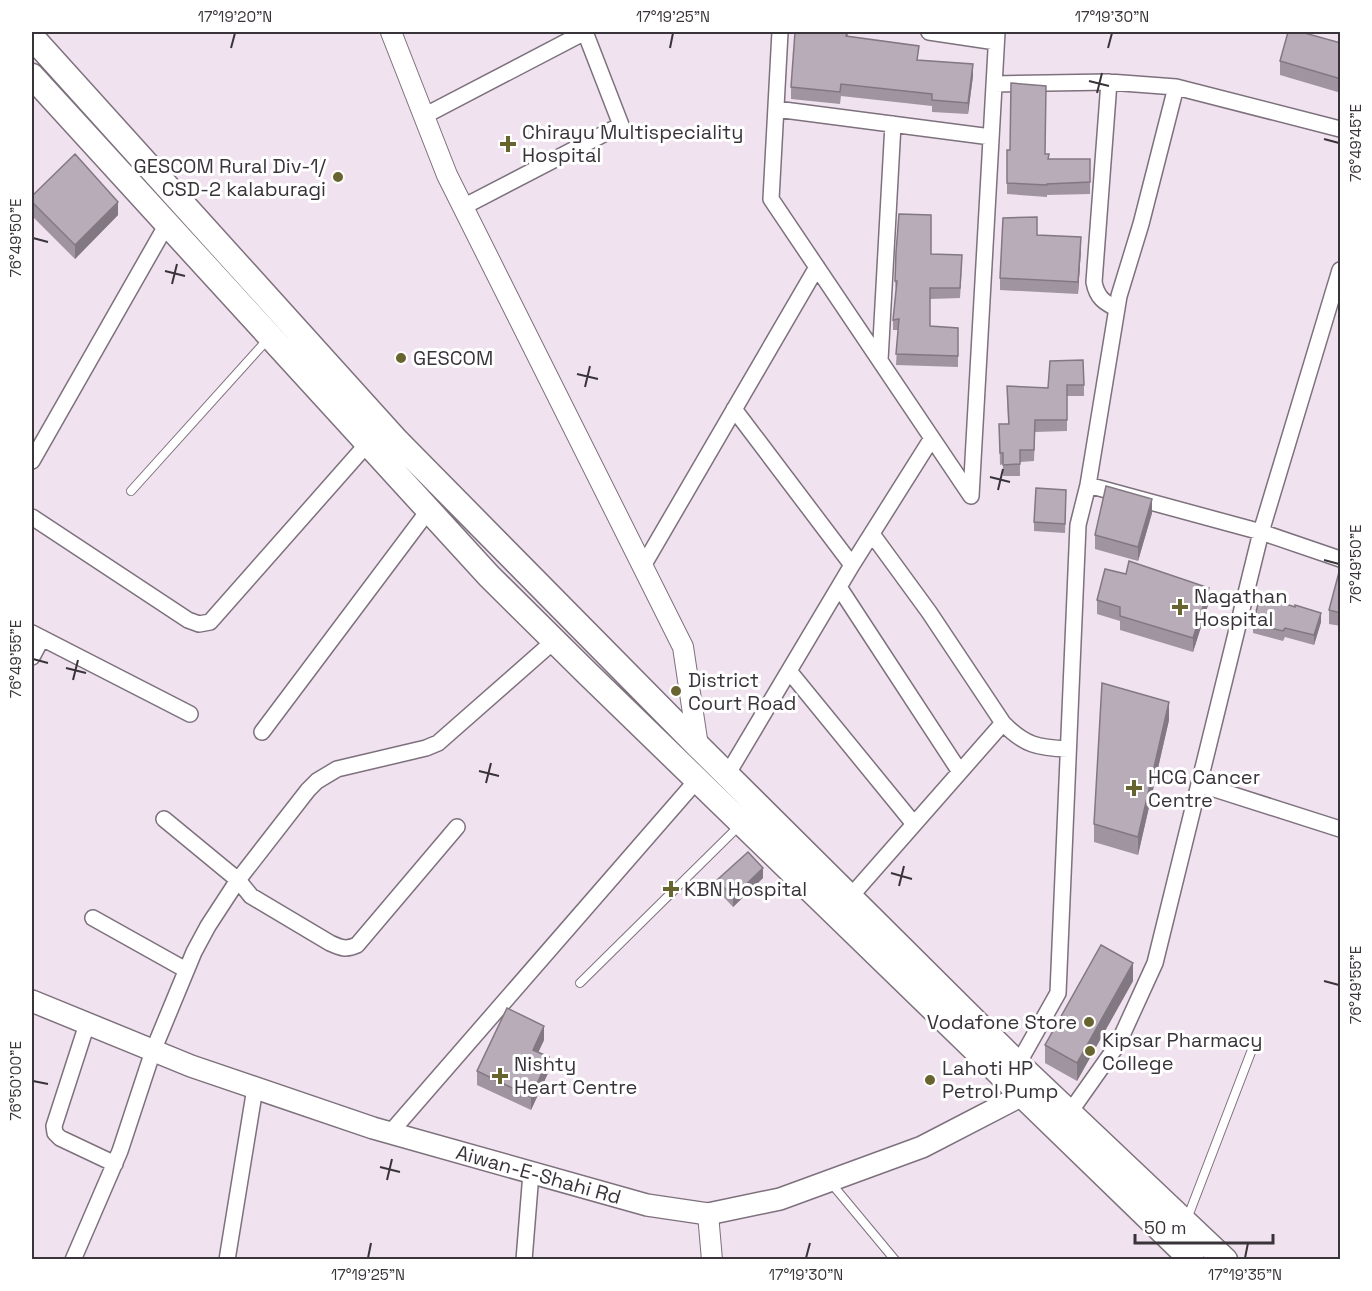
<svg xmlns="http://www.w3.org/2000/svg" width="1372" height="1291" viewBox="0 0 1372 1291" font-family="'Space Grotesk',sans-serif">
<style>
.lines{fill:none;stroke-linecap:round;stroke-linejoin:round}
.service-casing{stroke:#7d717d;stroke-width:10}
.minor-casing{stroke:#7d717d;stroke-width:18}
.tertiary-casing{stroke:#7d717d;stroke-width:22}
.secondary-casing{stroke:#7d717d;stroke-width:24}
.primary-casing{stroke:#7d717d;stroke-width:27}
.service{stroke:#fff;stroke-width:8}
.minor{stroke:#fff;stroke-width:15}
.tertiary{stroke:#fff;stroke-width:20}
.secondary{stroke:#fff;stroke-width:21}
.primary{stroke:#fff;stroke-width:24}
.wall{fill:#9f949f}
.shaded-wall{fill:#827882}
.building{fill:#b9acb9;stroke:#827882;stroke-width:1.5}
.ticks{fill:none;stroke:#393439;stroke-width:2}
.poi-dot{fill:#676430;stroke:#fff;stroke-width:2}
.labels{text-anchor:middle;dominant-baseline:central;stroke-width:6;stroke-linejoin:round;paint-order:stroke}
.poi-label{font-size:20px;fill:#393439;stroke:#fff;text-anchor:start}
.street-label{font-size:20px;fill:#393439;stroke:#fff}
.neatline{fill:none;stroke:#393439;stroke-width:2}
.ticks-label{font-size:15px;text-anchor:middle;fill:#393439}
</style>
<rect width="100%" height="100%" fill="#f0e2ef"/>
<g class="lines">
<g class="service-casing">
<path id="service" d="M 131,491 L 267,340
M 580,983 L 739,826
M 831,1183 L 895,1260
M 1187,1219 L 1253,1047"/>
</g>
<g class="minor-casing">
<path id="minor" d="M 780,32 L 771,199 L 971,496
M 929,32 L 996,42
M 1109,82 L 1094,282 C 1097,298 1104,302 1117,309
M 994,84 L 1109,82 L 1176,87 L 1340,129
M 776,109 L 991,137
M 424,116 L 585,32
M 463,207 L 621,125 L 585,32
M 880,360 L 893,124
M 32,461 L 167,224
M 1088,485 L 1261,532 L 1340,559
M 971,496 L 997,32
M 32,517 L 188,620 L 199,624 L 210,622 L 368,443
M 872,534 L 929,612 L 1003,723 C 1024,745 1038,748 1068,749
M 852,565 L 932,438
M 643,566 L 817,267
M 839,587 L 960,772
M 32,633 L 190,714
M 32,657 L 42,638
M 789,671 L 914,824
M 262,732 L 428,511
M 727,775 L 852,565 L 734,409
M 1199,784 L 1340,829
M 164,819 L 238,880 L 251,896 L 330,943 C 341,948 346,950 357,945 L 457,827
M 851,896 L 1003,723
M 93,918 L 186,970
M 87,1024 L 54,1126 L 55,1133 L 60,1138 L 115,1164
M 1018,1064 L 1058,993 L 1078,525 L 1088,485 L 1119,296 L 1141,224 L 1176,87
M 1070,1112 L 1118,1044 L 1155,963 L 1261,532 L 1340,270
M 390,1133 L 697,780
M 73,1260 L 120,1151 L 153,1051 L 194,952 L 208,926 L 238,880 L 308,790 L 317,781 L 337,769 L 426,748 L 438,743 L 554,641
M 227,1260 L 255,1088
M 524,1260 L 531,1173"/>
</g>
<g class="tertiary-casing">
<path id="tertiary" d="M 391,32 L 447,175 L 683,647 L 698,746
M 708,1214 L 712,1260"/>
</g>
<g class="secondary-casing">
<g id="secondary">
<path id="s1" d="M 32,1001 L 191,1066 L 373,1128 L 647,1205 L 708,1214 L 780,1199 L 922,1147 L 1036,1088"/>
</g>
</g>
<g class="primary-casing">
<path id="primary" d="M 32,37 L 397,441 L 698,746 L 1018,1064 L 1225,1260
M 32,76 L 489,576 L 588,674 L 1192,1260"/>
</g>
<use href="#service" class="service"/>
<use href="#minor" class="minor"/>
<use href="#tertiary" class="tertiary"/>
<use href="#secondary" class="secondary"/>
<use href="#primary" class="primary"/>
</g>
<path class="wall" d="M 848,32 L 848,36 L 918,60 L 973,76 L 968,114 L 932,112 L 932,106 L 841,96 L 840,104 L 791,99 L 791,87 Z
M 1341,43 L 1341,93 L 1280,75 L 1280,61 Z
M 1007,150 L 1049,159 L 1090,159 L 1090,194 L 1047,195 L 1047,197 L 1007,194 Z
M 32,196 L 118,215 L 75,259 L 32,216 Z
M 1081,249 L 1078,294 L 1000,290 L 1000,278 Z
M 931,254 L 962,265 L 960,298 L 930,299 L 930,326 L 958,328 L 958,367 L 896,365 L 898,330 L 893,330 L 893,320 L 896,292 L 895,281 Z
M 1050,361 L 1084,385 L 1084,396 L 1067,396 L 1067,431 L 1035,432 L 1034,461 L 1020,462 L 1020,476 L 1003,476 L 1003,464 L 1000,465 L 999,424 L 1008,424 L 1007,386 L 1048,388 Z
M 1066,499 L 1065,533 L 1034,531 L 1034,522 Z
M 1152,513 L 1138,561 L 1095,549 L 1095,535 Z
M 1341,572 L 1341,626 L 1329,624 L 1329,610 Z
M 1097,600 L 1209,602 L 1193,652 L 1120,630 L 1120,621 L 1097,614 Z
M 1321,622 L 1314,645 L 1285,637 L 1283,641 L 1253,633 L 1253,624 Z
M 1169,720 L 1138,855 L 1094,842 L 1094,824 Z
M 763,878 L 733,907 L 717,890 L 717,880 Z
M 1133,981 L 1077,1081 L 1045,1063 L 1045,1045 Z
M 544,1040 L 538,1052 L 549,1071 L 531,1110 L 477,1085 L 477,1071 Z"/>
<path class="shaded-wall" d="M 973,64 L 973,76 L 968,114 L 968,103 Z
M 118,202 L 118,215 L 75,259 L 75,245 Z
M 1081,237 L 1081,249 L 1078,294 L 1078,282 Z
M 1152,499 L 1152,513 L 1138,561 L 1138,547 Z
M 1209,588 L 1209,602 L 1193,652 L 1193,638 Z
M 1321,613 L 1321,622 L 1314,645 L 1314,635 Z
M 1169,702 L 1169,720 L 1138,855 L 1138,837 Z
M 763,868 L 763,878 L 733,907 L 733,897 Z
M 1133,963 L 1133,981 L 1077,1081 L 1077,1063 Z
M 544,1026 L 544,1040 L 533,1064 L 533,1050 Z
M 549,1057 L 549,1071 L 531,1110 L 531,1097 Z"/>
<path class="building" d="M 795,32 L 847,32 L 846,36 L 919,46 L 917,60 L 973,64 L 968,103 L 932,100 L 932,94 L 841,84 L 840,92 L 791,87 Z
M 1288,32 L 1301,32 L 1341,43 L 1341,79 L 1280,61 Z
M 1011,83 L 1046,86 L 1045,154 L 1049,154 L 1048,159 L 1090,159 L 1090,182 L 1047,184 L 1047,185 L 1007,183 L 1007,150 L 1010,150 Z
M 75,154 L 118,202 L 75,245 L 32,202 L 32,196 Z
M 899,214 L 931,215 L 931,254 L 962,255 L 960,288 L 930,288 L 930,326 L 958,328 L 958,356 L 896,354 L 899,319 L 893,320 L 897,281 L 895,281 L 896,252 Z
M 1037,217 L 1037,235 L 1081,237 L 1078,282 L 1000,278 L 1003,218 Z
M 1083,360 L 1084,385 L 1067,385 L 1067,420 L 1035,420 L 1034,450 L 1020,450 L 1020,464 L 1003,465 L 1003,453 L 1000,453 L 999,424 L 1009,424 L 1007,386 L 1048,388 L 1050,361 Z
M 1106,486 L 1152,499 L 1138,547 L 1095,535 Z
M 1036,488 L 1066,490 L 1065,524 L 1034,522 Z
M 1129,561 L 1209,588 L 1193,638 L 1120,616 L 1120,607 L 1097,600 L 1105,569 L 1126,574 Z
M 1339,572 L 1341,572 L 1341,613 L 1329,610 Z
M 1260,596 L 1295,607 L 1295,605 L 1321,613 L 1314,635 L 1285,628 L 1283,631 L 1253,624 Z
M 1102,683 L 1169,702 L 1138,837 L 1094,824 Z
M 748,852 L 763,868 L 733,897 L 717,880 Z
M 1101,945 L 1133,963 L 1077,1063 L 1045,1045 Z
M 507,1008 L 544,1026 L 533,1050 L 549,1057 L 531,1097 L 477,1071 Z"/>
<path class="ticks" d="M 231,48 L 235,33M 670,48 L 673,33M 1108,48 L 1112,33M 1089,81 L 1109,86M 1097,93 L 1102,73M 1324,139 L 1339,143M 33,238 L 48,242M 165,271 L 185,276M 172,284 L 177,264M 577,374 L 598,379M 585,387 L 590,366M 990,477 L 1010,482M 998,490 L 1003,469M 1324,560 L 1339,564M 33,659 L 48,663M 66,668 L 86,673M 73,680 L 78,660M 479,771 L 499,776M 486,783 L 491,763M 891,873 L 912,879M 899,886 L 904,866M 1324,981 L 1339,985M 33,1081 L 48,1084M 380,1167 L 400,1172M 387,1180 L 392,1159M 368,1258 L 371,1243M 806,1258 L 810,1243M 1245,1258 L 1248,1243"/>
<g class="poi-dot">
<path d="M505 135h6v6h6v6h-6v6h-6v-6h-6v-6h6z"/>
<circle cx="338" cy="177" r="6"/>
<circle cx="401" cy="358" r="6"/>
<path d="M1177 598h6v6h6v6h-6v6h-6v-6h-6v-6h6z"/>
<circle cx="676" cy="691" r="6"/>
<path d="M1131 779h6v6h6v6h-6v6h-6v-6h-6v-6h6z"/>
<path d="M668 880h6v6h6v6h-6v6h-6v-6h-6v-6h6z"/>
<circle cx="1089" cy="1022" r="6"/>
<circle cx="1090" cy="1051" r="6"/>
<path d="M497 1067h6v6h6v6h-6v6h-6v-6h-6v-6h6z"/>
<circle cx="930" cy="1080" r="6"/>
</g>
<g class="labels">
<g class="poi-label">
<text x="522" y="132">Chirayu Multispeciality<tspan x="522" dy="23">Hospital</tspan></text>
<text x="326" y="166" text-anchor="end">GESCOM Rural Div-1/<tspan x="326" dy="23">CSD-2 kalaburagi</tspan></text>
<text x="413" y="358">GESCOM</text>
<text x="1194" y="596">Nagathan<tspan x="1194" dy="23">Hospital</tspan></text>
<text x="688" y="680">District<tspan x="688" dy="23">Court Road</tspan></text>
<text x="1148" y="777">HCG Cancer<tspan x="1148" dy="23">Centre</tspan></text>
<text x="684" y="889">KBN Hospital</text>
<text x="1077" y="1022" text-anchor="end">Vodafone Store</text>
<text x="1102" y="1040">Kipsar Pharmacy<tspan x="1102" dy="23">College</tspan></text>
<text x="514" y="1064">Nishty<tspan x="514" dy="23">Heart Centre</tspan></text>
<text x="942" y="1068">Lahoti HP<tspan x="942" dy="23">Petrol Pump</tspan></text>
</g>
<g class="street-label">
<text stroke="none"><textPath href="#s1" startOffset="536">Aiwan-E-Shahi Rd</textPath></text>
</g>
</g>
<rect width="1372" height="1291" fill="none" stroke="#ffffff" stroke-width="66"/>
<path d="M1135 1234v9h138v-9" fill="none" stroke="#393439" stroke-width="3"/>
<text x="1144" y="1234" font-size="18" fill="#393439" stroke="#ffffff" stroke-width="4.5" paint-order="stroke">50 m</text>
<rect x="33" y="33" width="1306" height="1225" class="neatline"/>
<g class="ticks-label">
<text x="235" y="22">17°19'20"N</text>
<text x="673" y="22">17°19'25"N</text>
<text x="1112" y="22">17°19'30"N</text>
<text transform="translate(1356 143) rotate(-90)" y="5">76°49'45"E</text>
<text transform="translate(16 238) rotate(-90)" y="5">76°49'50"E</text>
<text transform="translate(1356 564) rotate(-90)" y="5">76°49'50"E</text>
<text transform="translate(16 659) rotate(-90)" y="5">76°49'55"E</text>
<text transform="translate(1356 985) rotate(-90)" y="5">76°49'55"E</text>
<text transform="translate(16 1081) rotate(-90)" y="5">76°50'00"E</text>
<text x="368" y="1280">17°19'25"N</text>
<text x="806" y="1280">17°19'30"N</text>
<text x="1245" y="1280">17°19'35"N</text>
</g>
</svg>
